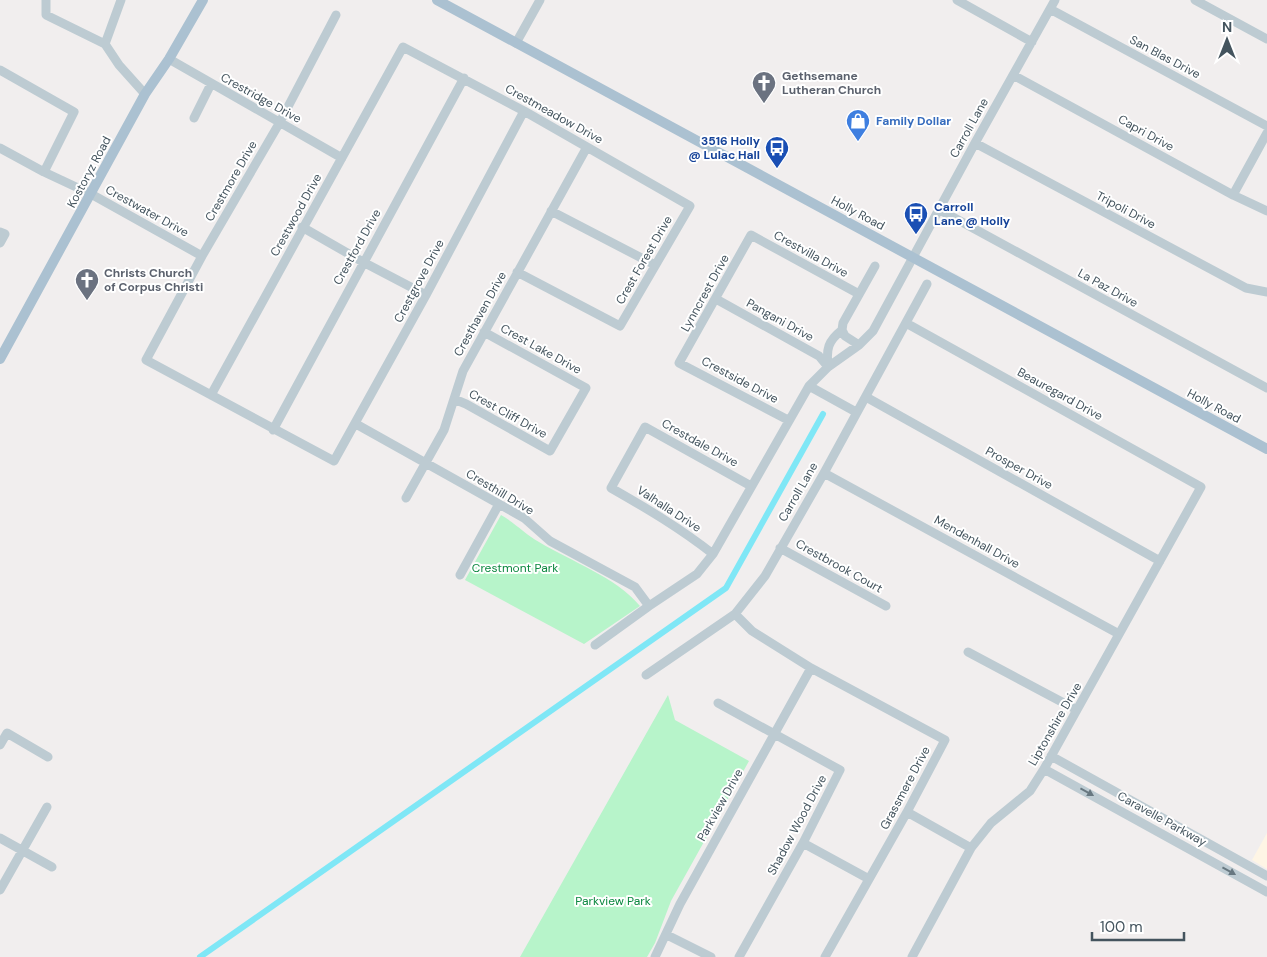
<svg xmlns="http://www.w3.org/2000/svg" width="1267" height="957" viewBox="0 0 1267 957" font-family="'DM Sans',sans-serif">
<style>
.commercial{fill:#fef5e5}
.green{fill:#b7f4ca}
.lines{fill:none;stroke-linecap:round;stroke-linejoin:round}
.canal{stroke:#7fe7f6;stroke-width:6}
.minor{stroke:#bdcbd2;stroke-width:9}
.major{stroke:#abc1d1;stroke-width:10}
.oneway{fill:#687881}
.labels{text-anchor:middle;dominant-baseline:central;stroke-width:4;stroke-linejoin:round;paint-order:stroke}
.street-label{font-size:12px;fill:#44545e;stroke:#fff}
.worship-label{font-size:12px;font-weight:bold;fill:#5b616d;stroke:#fff;text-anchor:start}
.shop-label{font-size:12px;font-weight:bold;fill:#366cbe;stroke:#fff;text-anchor:start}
.transit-label{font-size:12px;font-weight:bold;fill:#164399;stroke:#fff;text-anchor:end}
.park-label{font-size:12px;fill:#0c8840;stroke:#fff}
</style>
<rect width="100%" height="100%" fill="#f1eeee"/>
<path class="commercial" d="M 1267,833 L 1267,869 L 1252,860 Z"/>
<path class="green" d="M 501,515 C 515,523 525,534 539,542 C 572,562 616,577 640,606 L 584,644 L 465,580 Z
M 668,695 L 675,720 L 749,761 L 671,901 L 655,943 L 647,957 L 520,957 Z"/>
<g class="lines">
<path class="canal" d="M 200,957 L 726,588 L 823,414"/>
<path class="minor" d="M 46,0 L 46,15 L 105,44 L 119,65 L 145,94
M 957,0 L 1032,42
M 1195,0 L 1267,39
M 1050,9 L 1267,126
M 336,15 L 280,122 L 202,256 L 146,360 L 334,461 L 426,295 L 524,111
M 516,43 L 540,0
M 105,44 L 121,0
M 169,59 L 342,158
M 0,70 L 74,112 L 44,172
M 1013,75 L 1233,195 L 1267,211
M 194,118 L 211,84
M 975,143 L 1246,288 L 1267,292
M 0,148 L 44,172 L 91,194 L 202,256
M 1233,195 L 1267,133
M 938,209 L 1267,388
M 551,211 L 655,265
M 302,227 L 363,262 L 426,295
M 0,232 L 5,234 L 0,243
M 716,299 L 819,356 L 828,367
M 906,323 L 1201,487 L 1044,769 L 1030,791 L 991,823 L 971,848 L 912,957
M 859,345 L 845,336 L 842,330 L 843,323 L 875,266
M 828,366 C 826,349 828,341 842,330
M 809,386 L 856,412
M 211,395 L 403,47 L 524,111 L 690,206 L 620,326 L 517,272
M 866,397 L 1160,561
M 454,399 L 466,404 L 550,451 L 586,388 L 484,332
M 788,420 L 679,363 L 751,235 L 859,294
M 356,424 L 524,518 L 550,541 L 635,587 L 649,606
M 273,430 L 464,78
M 824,473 L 1119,634
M 406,498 L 444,430 L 463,371 L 587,147
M 780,548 L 886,606
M 713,554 C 680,528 646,508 611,488 L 645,427 L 751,486
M 460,575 L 499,504
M 735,614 L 752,631 L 811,668 L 945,740 L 907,812 L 825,957
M 595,645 L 649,606 L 697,574 L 713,554 L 809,386 L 828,367 L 859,345 L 873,331 L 975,143 L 1055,0
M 968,652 L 1077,710
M 646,675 L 735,614 L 765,576 L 824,473 L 927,284
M 718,703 L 840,770 L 803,843 L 739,957
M 0,745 L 7,733 L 48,757
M 1051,756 L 1267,876
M 1044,769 L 1267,892
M 907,812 L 971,848
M 0,838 L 52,867
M 803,843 L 869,879
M 0,890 L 47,807
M 667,935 L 711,957
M 655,957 L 680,904 L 811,668"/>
<path class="major" d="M 437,0 L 1267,449
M 0,359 L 145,94 L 169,59 L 203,0"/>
</g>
<defs><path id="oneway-solid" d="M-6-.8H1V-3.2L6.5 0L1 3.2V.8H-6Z" transform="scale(1.25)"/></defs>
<g class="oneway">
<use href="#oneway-solid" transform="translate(1087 792) rotate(29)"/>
<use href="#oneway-solid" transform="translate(1229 871) rotate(29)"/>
</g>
<defs>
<g id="church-pin" transform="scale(1.25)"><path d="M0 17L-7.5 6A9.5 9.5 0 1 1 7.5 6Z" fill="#6b7280" stroke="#fff"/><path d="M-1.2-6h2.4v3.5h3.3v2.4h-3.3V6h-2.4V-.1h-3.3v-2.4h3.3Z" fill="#fff"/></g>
<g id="shop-pin" transform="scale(1.25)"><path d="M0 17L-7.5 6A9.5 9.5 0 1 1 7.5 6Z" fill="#3f7fe0" stroke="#fff"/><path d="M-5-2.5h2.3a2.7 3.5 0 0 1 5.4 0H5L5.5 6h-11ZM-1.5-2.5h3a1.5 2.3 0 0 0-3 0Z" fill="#fff"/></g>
<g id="bus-pin" transform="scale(1.25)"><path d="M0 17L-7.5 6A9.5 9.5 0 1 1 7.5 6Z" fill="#1a4fb4" stroke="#fff"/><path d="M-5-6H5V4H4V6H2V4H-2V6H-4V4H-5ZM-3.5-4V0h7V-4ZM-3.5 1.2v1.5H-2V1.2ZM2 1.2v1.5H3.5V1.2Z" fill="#fff"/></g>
</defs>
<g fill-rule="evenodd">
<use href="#church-pin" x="764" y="83"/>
<use href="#shop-pin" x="858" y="121"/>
<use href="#bus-pin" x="777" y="148"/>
<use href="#bus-pin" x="916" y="214"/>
<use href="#church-pin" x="87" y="280"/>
</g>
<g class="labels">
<g class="street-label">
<text transform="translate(1165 57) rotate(28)">San Blas Drive</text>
<text transform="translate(261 98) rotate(29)">Crestridge Drive</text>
<text transform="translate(554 114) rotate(29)">Crestmeadow Drive</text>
<text transform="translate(969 128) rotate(-61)">Carroll Lane</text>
<text transform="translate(1146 133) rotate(29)">Capri Drive</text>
<text transform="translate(89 172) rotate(-62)">Kostoryz Road</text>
<text transform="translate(231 181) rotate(-60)">Crestmore Drive</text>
<text transform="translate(1126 210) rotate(28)">Tripoli Drive</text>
<text transform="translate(147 211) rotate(29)">Crestwater Drive</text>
<text transform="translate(858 213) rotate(28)">Holly Road</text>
<text transform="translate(296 215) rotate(-61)">Crestwood Drive</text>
<text transform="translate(357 247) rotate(-61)">Crestford Drive</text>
<text transform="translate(811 254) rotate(29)">Crestvilla Drive</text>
<text transform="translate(644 260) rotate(-60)">Crest Forest Drive</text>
<text transform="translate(419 281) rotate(-62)">Crestgrove Drive</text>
<text transform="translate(1108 288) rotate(29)">La Paz Drive</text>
<text transform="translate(705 293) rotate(-61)">Lynncrest Drive</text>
<text transform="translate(480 314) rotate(-61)">Cresthaven Drive</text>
<text transform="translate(780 320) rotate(29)">Pangani Drive</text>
<text transform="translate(541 349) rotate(29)">Crest Lake Drive</text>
<text transform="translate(740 380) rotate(28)">Crestside Drive</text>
<text transform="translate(1060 394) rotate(29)">Beauregard Drive</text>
<text transform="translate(1214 406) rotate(28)">Holly Road</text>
<text transform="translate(508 414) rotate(29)">Crest Cliff Drive</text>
<text transform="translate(700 443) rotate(29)">Crestdale Drive</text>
<text transform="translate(1019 468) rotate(29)">Prosper Drive</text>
<text transform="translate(500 492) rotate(31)">Cresthill Drive</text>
<text transform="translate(798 492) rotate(-60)">Carroll Lane</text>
<text transform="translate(669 509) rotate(33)">Valhalla Drive</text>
<text transform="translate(977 542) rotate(29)">Mendenhall Drive</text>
<text transform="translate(839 566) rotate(29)">Crestbrook Court</text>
<text transform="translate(1055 724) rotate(-60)">Liptonshire Drive</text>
<text transform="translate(905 788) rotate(-62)">Grassmere Drive</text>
<text transform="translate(720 805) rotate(-61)">Parkview Drive</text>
<text transform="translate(1162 819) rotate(29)">Caravelle Parkway</text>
<text transform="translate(797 825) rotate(-62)">Shadow Wood Drive</text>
</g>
<g class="worship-label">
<text x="782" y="76">Gethsemane<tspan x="782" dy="14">Lutheran Church</tspan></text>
<text x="104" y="273">Christs Church<tspan x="104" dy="14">of Corpus Christi</tspan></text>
</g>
<g class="shop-label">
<text x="876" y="121">Family Dollar</text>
</g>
<g class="transit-label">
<text x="760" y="141">3516 Holly<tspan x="760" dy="14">@ Lulac Hall</tspan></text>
<text x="934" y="207" text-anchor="start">Carroll<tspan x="934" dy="14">Lane @ Holly</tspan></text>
</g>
<g class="park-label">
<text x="515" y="568">Crestmont Park</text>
<text x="613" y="901">Parkview Park</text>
</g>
</g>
<g transform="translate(1227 40)" stroke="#ffffff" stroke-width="4" paint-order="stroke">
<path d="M0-4L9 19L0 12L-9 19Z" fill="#44545e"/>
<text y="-8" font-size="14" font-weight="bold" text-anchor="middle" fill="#44545e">N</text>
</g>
<path d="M1092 932v8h92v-8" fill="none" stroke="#44545e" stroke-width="2.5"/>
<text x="1100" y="932" font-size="15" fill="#44545e" stroke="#ffffff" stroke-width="4" paint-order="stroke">100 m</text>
</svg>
